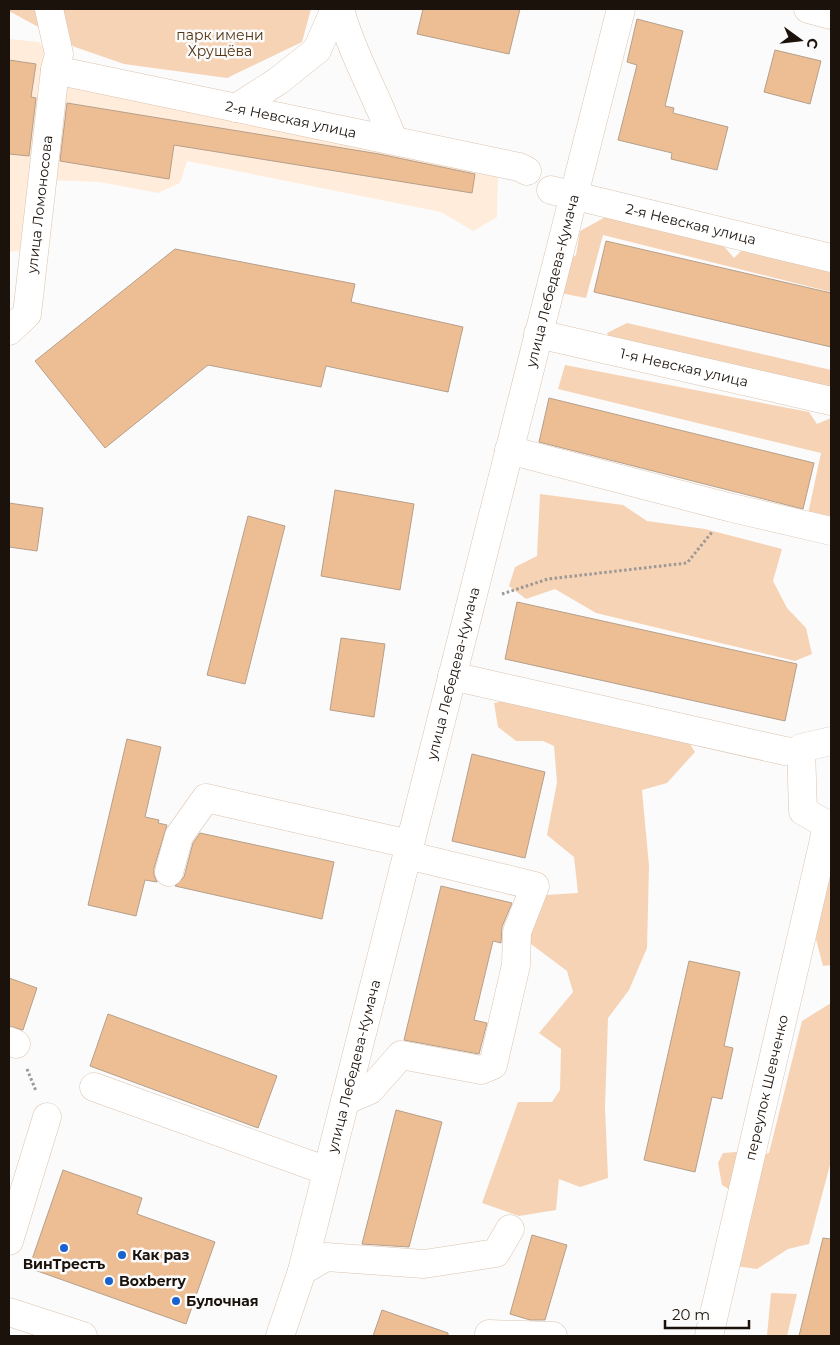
<svg xmlns="http://www.w3.org/2000/svg" width="840" height="1345" viewBox="0 0 840 1345" font-family="Montserrat,sans-serif">
<style>
.built{fill:#ffecdb}
.green{fill:#f6d3b5}
.building{fill:#edbe94;stroke:#b69f8a}
.lines{fill:none;stroke-linecap:round;stroke-linejoin:round}
.minor-casing{stroke:#dbc3ae;stroke-width:29}
.path{stroke:#9c9895;stroke-width:3;stroke-dasharray:2.5 2.5;stroke-linecap:butt}
.minor{stroke:#fff;stroke-width:28}
.poi-dot{fill:#1762cd;stroke:#fbfbfb;stroke-width:2}
.labels{text-anchor:middle;dominant-baseline:central;stroke-width:5;stroke-linejoin:round;paint-order:stroke}
.park-label{font-size:14px;fill:#533413;stroke:#fbfbfb}
.street-label{font-size:14px;fill:#1b120b;stroke:#fbfbfb}
.poi-label{font-size:14px;font-weight:bold;fill:#1b120b;stroke:#fbfbfb;text-anchor:start}
</style>
<rect width="100%" height="100%" fill="#fbfbfb"/>
<path class="built" d="M 9,39 L 39,42 L 51,59 L 22,250 L 9,252 Z
M 59,75 L 498,167 L 497,217 L 473,231 L 441,212 L 187,161 L 180,183 L 158,193 L 100,182 L 48,180 Z"/>
<path class="green" d="M 9,9 L 311,9 L 302,42 L 227,78 L 124,64 L 75,47 L 9,11 Z
M 692,209 L 734,258 L 747,245 L 831,270 L 831,292 L 603,235 L 586,298 L 555,292 L 566,262 L 576,255 L 580,231 L 618,210 L 674,217 Z
M 627,323 L 831,370 L 831,393 L 617,353 L 607,333 Z
M 565,365 L 809,412 L 817,424 L 831,418 L 831,519 L 808,514 L 821,453 L 558,389 Z
M 540,494 L 623,505 L 647,521 L 705,529 L 782,549 L 773,581 L 787,608 L 806,628 L 812,654 L 795,661 L 596,613 L 555,589 L 526,599 L 509,586 L 515,567 L 537,556 Z
M 509,700 L 683,733 L 695,752 L 667,783 L 642,790 L 649,866 L 647,948 L 629,990 L 608,1018 L 605,1107 L 608,1178 L 580,1187 L 559,1179 L 556,1210 L 519,1216 L 482,1203 L 518,1102 L 552,1102 L 560,1090 L 561,1049 L 539,1033 L 573,992 L 567,971 L 519,935 L 545,895 L 578,893 L 574,857 L 547,835 L 557,782 L 554,746 L 543,741 L 516,741 L 498,727 L 494,703 Z
M 831,871 L 831,965 L 823,966 L 816,939 L 823,892 Z
M 831,1003 L 831,1161 L 809,1244 L 788,1249 L 757,1269 L 728,1265 L 739,1220 L 753,1210 L 752,1195 L 738,1195 L 722,1185 L 718,1163 L 723,1153 L 749,1151 L 750,1158 L 769,1153 L 802,1021 Z
M 771,1293 L 797,1294 L 787,1336 L 767,1336 Z"/>
<path class="building" d="M 423,9 L 520,9 L 509,54 L 417,34 Z
M 637,19 L 683,31 L 665,106 L 674,108 L 673,113 L 728,127 L 717,170 L 671,159 L 672,153 L 618,140 L 637,65 L 627,62 Z
M 775,50 L 821,61 L 810,104 L 764,92 Z
M 9,60 L 36,64 L 31,97 L 36,98 L 29,156 L 9,154 Z
M 67,103 L 379,154 L 475,174 L 472,193 L 174,145 L 169,179 L 60,161 Z
M 606,241 L 831,293 L 831,347 L 594,292 Z
M 175,249 L 355,284 L 351,302 L 463,327 L 448,392 L 326,366 L 321,387 L 208,365 L 105,448 L 35,361 Z
M 549,398 L 814,463 L 803,509 L 539,442 Z
M 335,490 L 414,504 L 400,590 L 321,576 Z
M 9,503 L 43,508 L 37,551 L 9,547 Z
M 248,516 L 285,526 L 245,684 L 207,675 Z
M 517,602 L 797,664 L 785,721 L 505,659 Z
M 341,638 L 385,644 L 374,717 L 330,710 Z
M 127,739 L 161,747 L 145,817 L 159,820 L 158,823 L 167,825 L 154,868 L 154,875 L 157,882 L 145,880 L 136,916 L 88,905 Z
M 472,754 L 545,772 L 525,858 L 452,841 Z
M 200,833 L 334,862 L 322,919 L 175,886 L 184,877 L 193,843 Z
M 441,886 L 512,903 L 502,927 L 501,943 L 493,941 L 474,1020 L 487,1023 L 479,1054 L 404,1040 Z
M 689,961 L 740,972 L 724,1046 L 733,1048 L 722,1099 L 712,1097 L 695,1172 L 644,1160 Z
M 9,978 L 37,988 L 23,1030 L 9,1026 Z
M 108,1014 L 277,1076 L 258,1128 L 90,1066 Z
M 396,1110 L 442,1122 L 409,1247 L 362,1244 Z
M 63,1170 L 142,1198 L 137,1214 L 215,1242 L 186,1324 L 29,1268 Z
M 532,1235 L 567,1245 L 545,1320 L 530,1320 L 510,1314 Z
M 823,1238 L 831,1239 L 831,1336 L 799,1336 Z
M 382,1310 L 448,1333 L 448,1336 L 373,1336 Z"/>
<g class="lines">
<g class="minor-casing">
<g id="minor">
<path d="M 340,9 C 352,54 377,96 393,140"/>
<path d="M 808,9 L 831,15"/>
<path id="s1" d="M 55,70 L 519,167 L 527,171"/>
<path d="M 236,108 L 278,81 L 317,50 L 335,9"/>
<path id="s2" d="M 551,190 L 831,258"/>
<path id="s3" d="M 9,331 L 27,314 L 55,70 L 59,54 L 49,9"/>
<path id="s4" d="M 538,334 L 831,401"/>
<path d="M 509,450 L 732,508 L 831,531"/>
<path d="M 452,676 L 785,751"/>
<path d="M 169,872 L 179,836 L 206,798 L 409,844"/>
<path d="M 9,1041 L 16,1044"/>
<path d="M 94,1087 L 327,1171"/>
<path d="M 345,1101 L 370,1090 L 401,1055 L 481,1070 L 493,1065 L 516,965 L 517,932 L 535,886 L 407,855"/>
<path d="M 9,1241 L 47,1117"/>
<path d="M 302,1271 L 326,1257 L 424,1264 L 496,1253 L 510,1229"/>
<path d="M 9,1312 L 83,1336"/>
<path d="M 489,1334 L 553,1336"/>
<path id="s5" d="M 280,1336 L 302,1271 L 621,9"/>
<path id="s6" d="M 709,1336 L 824,840 L 826,824 L 803,811 L 801,748 L 831,741"/>
</g>
</g>
<path class="path" d="M 502,594 L 548,579 L 687,563 L 712,532
M 27,1069 L 36,1091"/>
<use href="#minor" class="minor"/>
</g>
<g class="poi-dot">
<circle cx="64" cy="1248" r="5"/>
<circle cx="122" cy="1255" r="5"/>
<circle cx="109" cy="1281" r="5"/>
<circle cx="176" cy="1301" r="5"/>
</g>
<g class="labels">
<g class="park-label">
<text x="220" y="35">парк имени<tspan x="220" dy="16">Хрущёва</tspan></text>
</g>
<g class="street-label">
<text stroke="none"><textPath href="#s1" startOffset="241">2-я Невская улица</textPath></text>
<text stroke="none"><textPath href="#s3" startOffset="135">улица Ломоносова</textPath></text>
<text stroke="none"><textPath href="#s2" startOffset="144">2-я Невская улица</textPath></text>
<text stroke="none"><textPath href="#s5" startOffset="1090">улица Лебедева-Кумача</textPath></text>
<text stroke="none"><textPath href="#s4" startOffset="150">1-я Невская улица</textPath></text>
<text stroke="none"><textPath href="#s5" startOffset="685">улица Лебедева-Кумача</textPath></text>
<text stroke="none"><textPath href="#s5" startOffset="280">улица Лебедева-Кумача</textPath></text>
<text stroke="none"><textPath href="#s6" startOffset="255">переулок Шевченко</textPath></text>
</g>
<g class="poi-label">
<text x="132" y="1255">Как раз</text>
<text x="64" y="1264" text-anchor="middle">ВинТрестъ</text>
<text x="119" y="1281">Boxberry</text>
<text x="186" y="1301">Булочная</text>
</g>
</g>
<rect width="840" height="1345" fill="none" stroke="#1b120b" stroke-width="20"/>
<g transform="translate(800 40) rotate(105)" stroke="#fbfbfb" stroke-width="4" paint-order="stroke">
<path d="M0-4L9 19L0 12L-9 19Z" fill="#1b120b"/>
<text y="-8" font-size="14" font-weight="bold" text-anchor="middle" fill="#1b120b">С</text>
</g>
<path d="M665 1320v8h84v-8" fill="none" stroke="#1b120b" stroke-width="2.5"/>
<text x="672" y="1320" font-size="15" fill="#1b120b" stroke="#fbfbfb" stroke-width="4" paint-order="stroke">20 m</text>
</svg>
